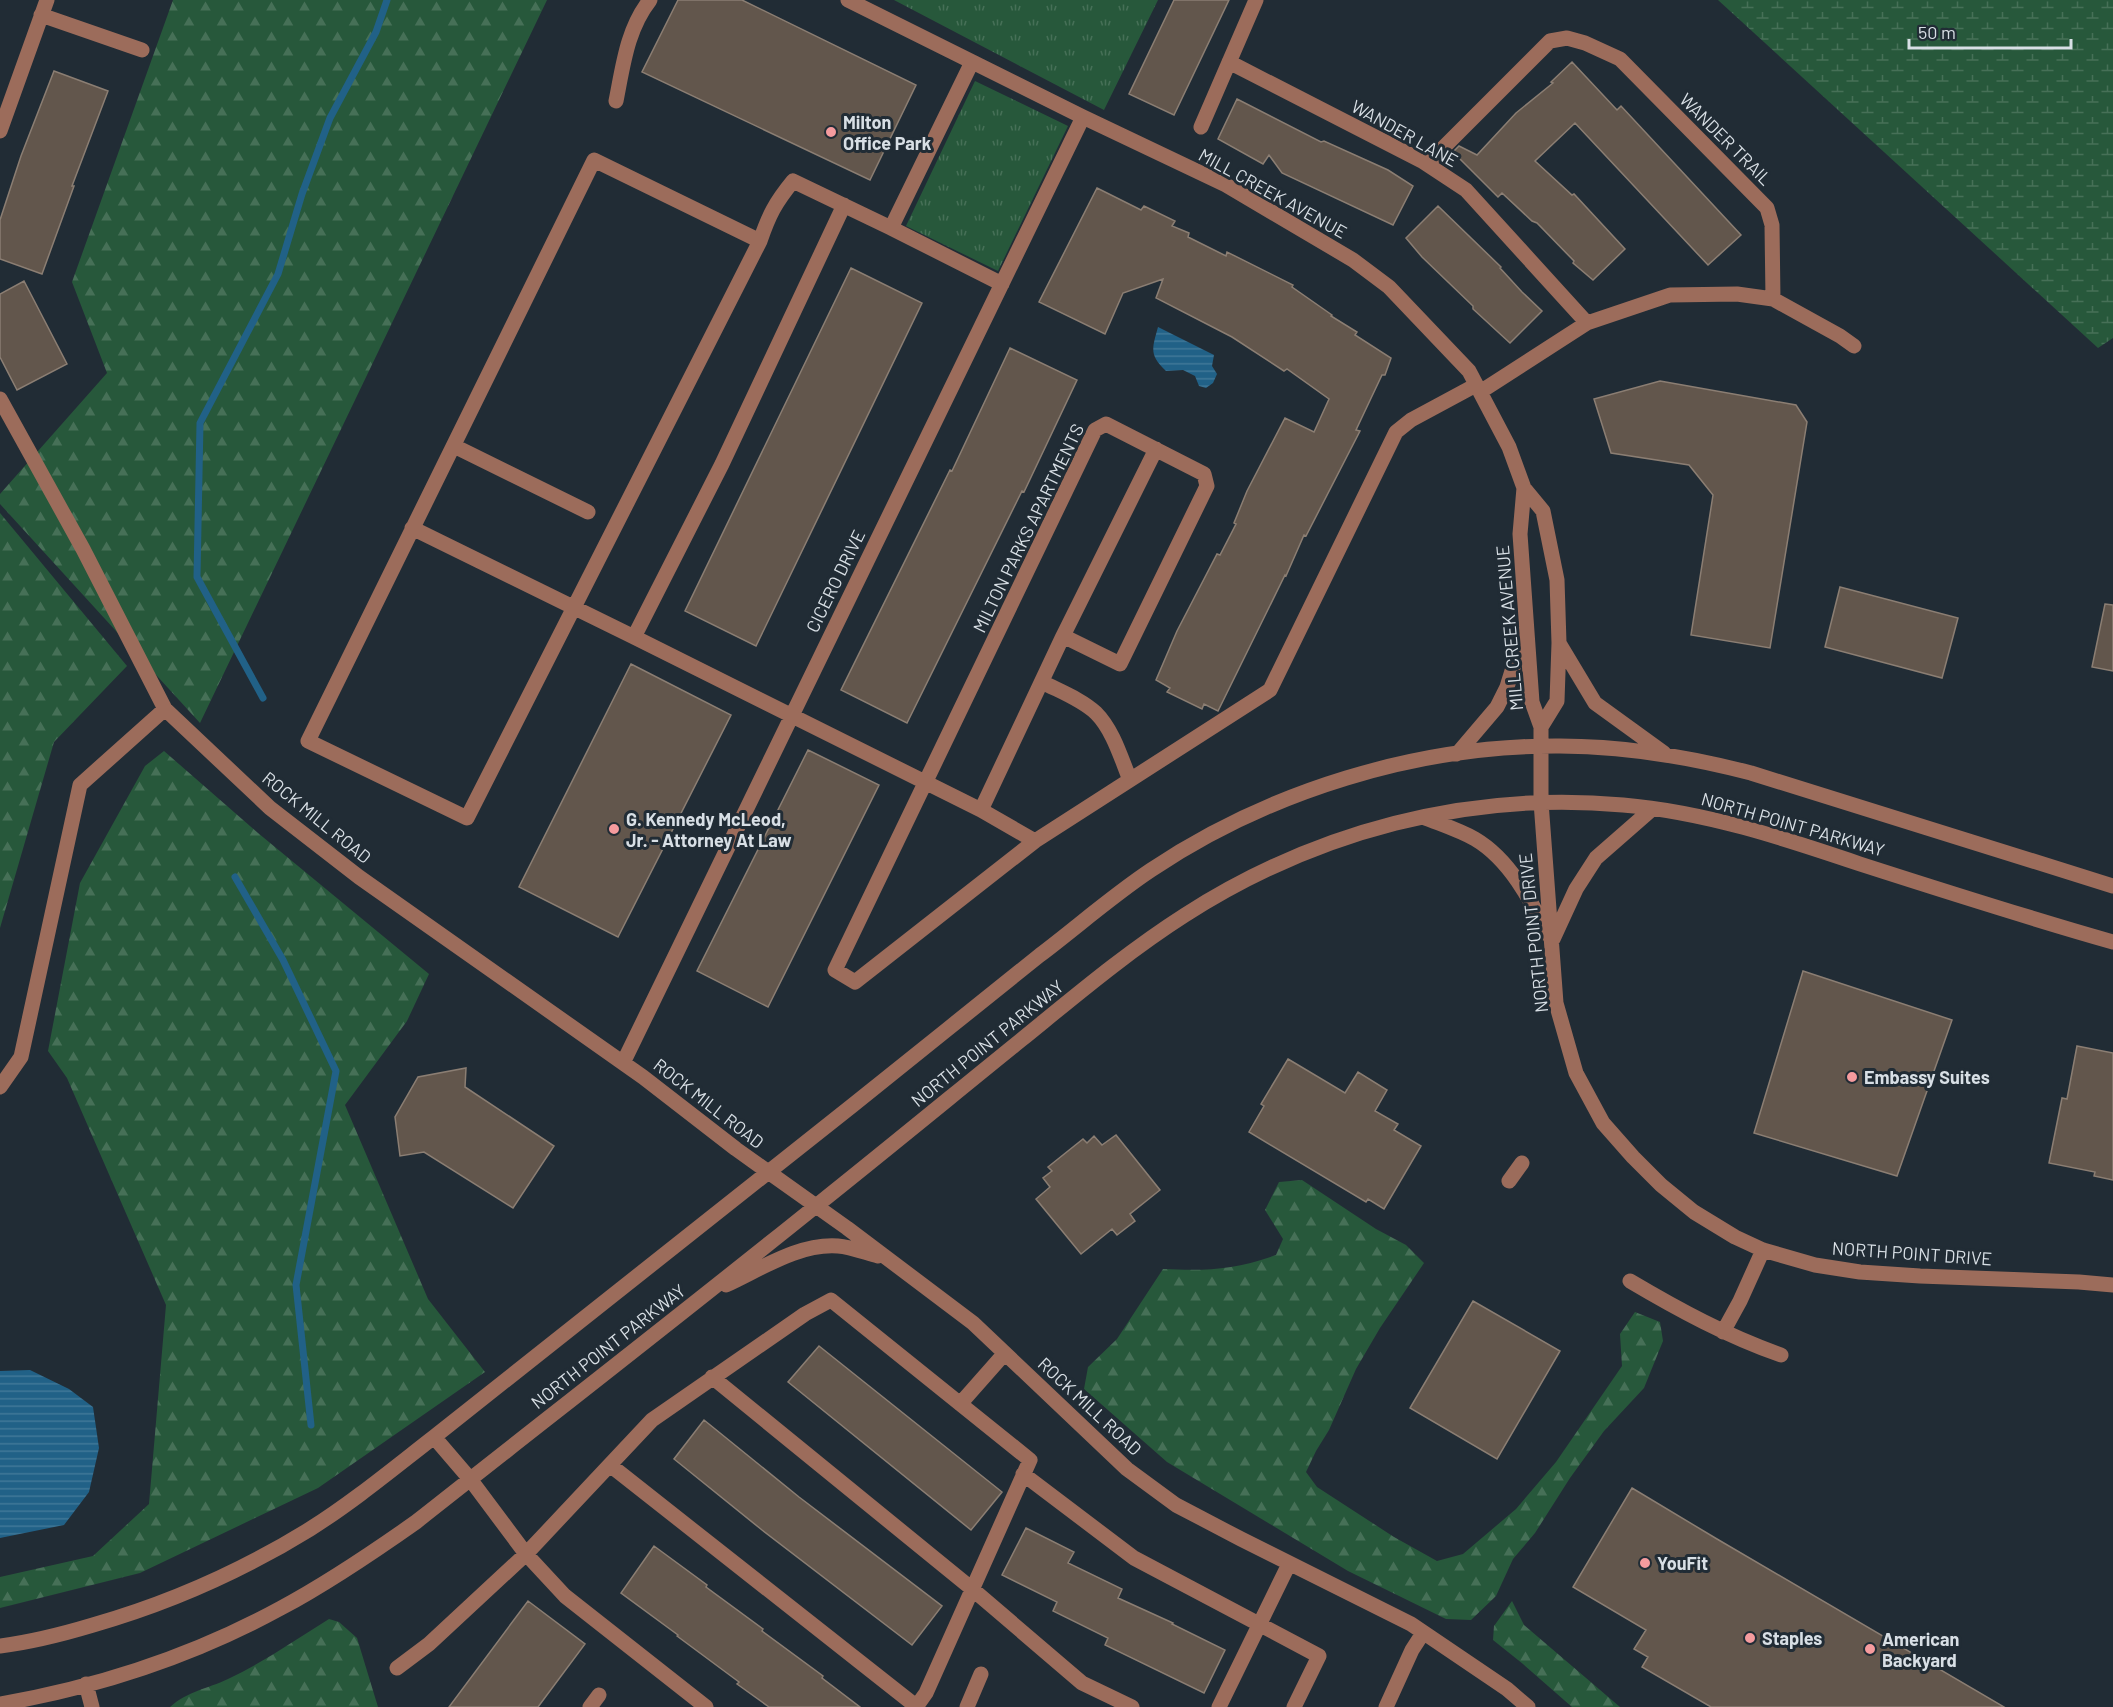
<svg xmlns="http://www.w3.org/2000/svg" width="2113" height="1707" viewBox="0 0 2113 1707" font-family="Barlow,sans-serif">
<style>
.forest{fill:url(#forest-firs)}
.wetland{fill:url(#wetland-marsh)}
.park{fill:url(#park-tufts)}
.water{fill:url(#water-rules)}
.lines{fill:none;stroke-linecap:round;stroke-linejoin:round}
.stream{stroke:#216187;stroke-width:7}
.building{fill:#62564c;stroke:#8b7e73;stroke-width:1.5}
.minor{stroke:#9c6c5b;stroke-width:15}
.poi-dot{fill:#f59b9e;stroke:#212c35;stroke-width:2}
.labels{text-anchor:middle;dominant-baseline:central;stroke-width:6;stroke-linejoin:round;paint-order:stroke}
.poi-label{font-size:18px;font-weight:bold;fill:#d8dfe5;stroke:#212c35;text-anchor:start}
.street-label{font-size:18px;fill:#d8dfe5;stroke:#212c35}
</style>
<defs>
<pattern id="forest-firs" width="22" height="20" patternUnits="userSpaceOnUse" patternTransform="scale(1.5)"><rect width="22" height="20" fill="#27583b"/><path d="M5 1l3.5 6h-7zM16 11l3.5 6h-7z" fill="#467057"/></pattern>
<pattern id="wetland-marsh" width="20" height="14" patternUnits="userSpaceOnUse" patternTransform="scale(1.5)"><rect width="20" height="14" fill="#27583b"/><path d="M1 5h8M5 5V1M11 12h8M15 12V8" fill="none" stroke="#467057"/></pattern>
<pattern id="park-tufts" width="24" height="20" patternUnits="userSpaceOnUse" patternTransform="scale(1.5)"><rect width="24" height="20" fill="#27583b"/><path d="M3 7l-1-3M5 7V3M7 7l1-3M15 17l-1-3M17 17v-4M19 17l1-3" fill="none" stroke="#467057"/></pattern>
<pattern id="water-rules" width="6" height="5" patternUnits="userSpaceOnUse" patternTransform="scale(1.5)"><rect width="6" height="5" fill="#216187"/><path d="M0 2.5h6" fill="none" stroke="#407798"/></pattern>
</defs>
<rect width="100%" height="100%" fill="#212c35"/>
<path class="forest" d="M 173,0 L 547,0 L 200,723 L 0,504 L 0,494 L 107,373 L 72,282 Z
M 0,513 L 127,666 L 54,742 L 0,928 Z
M 164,751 L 258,833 L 429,974 L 407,1021 L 345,1105 L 428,1299 L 485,1372 L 318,1488 L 140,1573 L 0,1608 L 0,1577 L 93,1556 L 149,1504 L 166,1305 L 67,1078 L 48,1051 L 80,883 L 145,766 Z
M 1302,1180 L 1376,1229 L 1406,1245 L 1424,1263 L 1380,1328 L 1356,1369 L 1329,1430 L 1316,1451 L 1306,1472 L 1317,1487 L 1394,1537 L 1437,1561 L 1463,1554 L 1516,1509 L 1556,1462 L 1622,1366 L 1620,1334 L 1635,1312 L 1660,1322 L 1663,1341 L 1644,1388 L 1604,1431 L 1570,1478 L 1535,1533 L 1513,1559 L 1496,1596 L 1471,1620 L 1446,1619 L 1348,1571 L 1167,1462 L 1084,1389 L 1088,1367 L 1117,1339 L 1163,1269 C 1207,1271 1234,1270 1276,1255 L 1283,1239 L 1265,1210 L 1279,1182 Z
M 1512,1601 L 1524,1625 L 1620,1707 L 1572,1707 L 1523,1664 L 1493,1640 L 1494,1626 Z
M 329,1619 L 339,1622 L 357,1638 L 378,1707 L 170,1707 C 188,1691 207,1689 228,1679 C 264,1662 295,1640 329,1619 Z"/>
<path class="wetland" d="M 1718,0 L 2113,0 L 2113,338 L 2098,348 Z"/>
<path class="park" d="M 894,0 L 1158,0 L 1104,110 Z
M 975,81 L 1068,126 L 998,271 L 906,226 Z"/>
<path class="water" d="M 1158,327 L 1214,355 L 1212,366 L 1217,374 L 1213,383 L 1206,388 L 1199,386 L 1195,376 L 1183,370 L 1166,371 C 1149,355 1152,349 1158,327 Z
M 30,1370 L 69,1389 L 93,1407 L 99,1448 L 89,1492 L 64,1525 L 0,1538 L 0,1371 Z"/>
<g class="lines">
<path class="stream" d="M 263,698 L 197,577 L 200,423 L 278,274 L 302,194 L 330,118 L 376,32 L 387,0
M 235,877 L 283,960 L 336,1071 L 296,1285 L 311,1425"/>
</g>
<path class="building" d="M 678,0 L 742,0 L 916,85 L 870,180 L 642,72 Z
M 1174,0 L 1229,0 L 1174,115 L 1129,94 Z
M 1572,62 L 1617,110 L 1621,106 L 1741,235 L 1708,265 L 1575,123 L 1535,161 L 1572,195 L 1574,194 L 1625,249 L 1593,280 L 1573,263 L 1574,261 L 1537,223 L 1532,221 L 1502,193 L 1498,197 L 1453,152 L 1459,146 L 1477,155 L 1516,113 L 1553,83 L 1551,82 Z
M 54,71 L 108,91 L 72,186 L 74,186 L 42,274 L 0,259 L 0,220 L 21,156 Z
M 1237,99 L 1321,142 L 1324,141 L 1388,170 L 1413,186 L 1393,225 L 1282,173 L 1269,155 L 1263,164 L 1218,139 Z
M 1097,188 L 1141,210 L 1144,206 L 1175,221 L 1172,226 L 1189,233 L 1188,237 L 1226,256 L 1227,252 L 1293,285 L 1292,287 L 1332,315 L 1331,316 L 1357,332 L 1355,335 L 1391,358 L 1385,375 L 1382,375 L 1356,430 L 1360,431 L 1306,536 L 1304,535 L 1286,576 L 1285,575 L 1218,711 L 1204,704 L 1202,709 L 1167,692 L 1170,688 L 1156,680 L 1177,631 L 1217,554 L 1220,555 L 1236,524 L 1234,523 L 1247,491 L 1285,418 L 1314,432 L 1329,399 L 1287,369 L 1284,371 L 1232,337 L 1156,298 L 1163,279 L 1123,293 L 1105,334 L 1039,302 Z
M 1438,206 L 1501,267 L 1500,268 L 1522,292 L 1542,311 L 1510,343 L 1473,309 L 1473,306 L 1422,257 L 1406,238 Z
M 851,268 L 922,303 L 756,646 L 685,611 Z
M 24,281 L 67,364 L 17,390 L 0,357 L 0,294 Z
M 1010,348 L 1077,380 L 1024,492 L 1022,491 L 907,723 L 841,690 L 950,470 L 952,471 Z
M 1660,381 L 1796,405 L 1807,422 L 1770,648 L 1691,635 L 1713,495 L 1689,465 L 1611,453 L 1594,399 Z
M 1840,587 L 1958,618 L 1942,678 L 1825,647 Z
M 2105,604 L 2113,605 L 2113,671 L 2092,667 Z
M 631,664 L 731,715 L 618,937 L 519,887 Z
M 808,750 L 879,785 L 768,1007 L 697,971 Z
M 1803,971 L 1952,1020 L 1897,1176 L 1754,1133 Z
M 2077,1046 L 2113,1053 L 2113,1180 L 2094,1176 L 2095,1172 L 2049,1163 L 2062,1098 L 2067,1099 Z
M 1288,1059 L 1345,1093 L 1358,1072 L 1387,1090 L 1375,1111 L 1398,1124 L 1394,1130 L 1421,1146 L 1384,1209 L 1368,1199 L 1366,1202 L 1249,1132 L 1264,1106 L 1261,1104 Z
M 466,1068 L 465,1087 L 554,1146 L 513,1208 L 424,1152 L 400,1156 L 395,1117 L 418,1077 Z
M 1116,1135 L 1160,1190 L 1130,1214 L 1135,1221 L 1117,1235 L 1112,1229 L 1081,1254 L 1036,1199 L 1050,1187 L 1043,1178 L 1052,1171 L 1048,1167 L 1083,1139 L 1087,1143 L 1094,1136 L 1102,1145 Z
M 1473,1301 L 1560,1351 L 1497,1459 L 1410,1408 Z
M 819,1346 L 1002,1492 L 971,1530 L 788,1382 Z
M 704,1420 L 799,1497 L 942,1606 L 912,1645 L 762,1530 L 674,1459 Z
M 1632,1488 L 1717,1539 L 2004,1707 L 1711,1707 L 1642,1667 L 1648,1657 L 1634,1649 L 1646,1630 L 1573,1587 Z
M 1026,1528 L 1074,1552 L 1068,1563 L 1122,1589 L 1118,1598 L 1173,1623 L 1172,1624 L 1225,1650 L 1204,1693 L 1105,1645 L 1108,1638 L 1053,1611 L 1057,1602 L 1002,1575 Z
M 654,1546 L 707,1585 L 706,1587 L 763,1629 L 762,1631 L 823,1676 L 822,1678 L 860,1707 L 769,1707 L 737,1684 L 739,1682 L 677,1636 L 678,1635 L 621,1593 Z
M 528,1601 L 585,1644 L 538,1707 L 449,1707 Z"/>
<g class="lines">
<path class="minor" d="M 848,0 L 1083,117 L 1226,185 L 1353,260 L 1389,287 L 1469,371 L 1509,447 L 1524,488 L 1543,511 L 1557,580 L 1559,643 L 1557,701 L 1541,727
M 41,15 L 142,50
M 972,62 L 891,228 L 1002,284
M 1229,62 L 1422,161 L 1466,190 L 1587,323
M 616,101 C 623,66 627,29 650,0
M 1201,127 L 1256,0
M 0,131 L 47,0
M 1427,164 L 1550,41 L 1567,38 L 1585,43 L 1620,59 L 1767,208 L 1772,225 L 1773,299
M 844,205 L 722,464 L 634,637 L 981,810 L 1035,841
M 760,241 L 594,160 L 308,741 L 467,818 L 760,241 C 769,215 775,203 793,181 L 891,228
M 1480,392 L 1587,323 L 1670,295 L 1737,294 L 1773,299 L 1840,336 L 1854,346
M 0,399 L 83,549 L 165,709 L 270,808 L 359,877 L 643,1077 L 736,1149 L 847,1228 L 973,1323 L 1127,1469 L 1176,1505 L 1241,1539 L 1411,1624 L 1507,1689 L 1528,1707
M 454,446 L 588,512
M 1524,488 L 1520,534 L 1532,702 L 1541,727 L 1541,802 L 1556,1003 L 1576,1073 L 1603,1123 L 1633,1157 L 1661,1185 L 1694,1212 L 1735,1237 L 1763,1250 L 1815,1265 L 1860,1272 L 1920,1276 L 2079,1282 L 2113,1285
M 412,528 L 634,637
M 1063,636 L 1156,449
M 1559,643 L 1595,703 L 1664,753
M 1042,682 C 1059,691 1081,699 1096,713 C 1113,730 1121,758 1130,780
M 1457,754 L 1497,707 L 1507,687 L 1524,632
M 981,810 L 1063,636 L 1120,664 L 1207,486 L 1204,474 L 1106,424 L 1095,430 L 835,970 L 855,982 L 1035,841 L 1270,690 L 1396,432 L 1411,420 L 1476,385
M 1423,817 C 1440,824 1459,830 1475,839 C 1509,859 1531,900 1547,934
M 1553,939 L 1576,889 L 1596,858 L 1652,809
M 623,1063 L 1083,117
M 0,1087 L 21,1057 L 80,785 L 165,709
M 1509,1181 L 1522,1163
M 1630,1281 C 1679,1310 1727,1336 1781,1355
M 726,1285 C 761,1269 799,1243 838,1246 C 851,1247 866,1253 878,1256
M 1723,1332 L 1740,1301 L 1763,1250
M 712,1377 L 971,1588 L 1082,1683 L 1132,1707
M 960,1404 L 1005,1353
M 434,1437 L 470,1479 L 526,1554 L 565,1596 L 706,1707
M 610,1465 L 917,1707
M 1023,1474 L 1134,1558 L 1319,1656 L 1294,1707
M 0,1646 C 32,1642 63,1634 93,1625 C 170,1603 242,1571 310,1529 C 353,1502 394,1468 434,1437 C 574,1326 714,1216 853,1105 C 915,1055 978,1005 1040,955 C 1077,927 1112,896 1151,870 C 1269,791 1418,745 1560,746 C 1624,746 1689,757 1751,773 L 2113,886
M 397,1668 L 429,1644 L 526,1554 L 652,1420 L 805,1314 L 831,1300 L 1030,1460 L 926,1693 L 916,1707
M 86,1684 L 92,1707
M 0,1704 C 98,1687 193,1656 281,1608 C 328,1583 372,1553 416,1522 C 549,1417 683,1313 816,1206 C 885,1151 953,1095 1021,1040 C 1074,997 1127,952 1185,915 C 1316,831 1468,791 1623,805 C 1705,812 1783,838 1860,864 C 1944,891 2028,918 2113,942
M 590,1707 L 599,1695
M 967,1707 L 981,1674
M 1219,1707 L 1289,1564
M 1386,1707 L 1412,1650 L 1423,1633"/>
</g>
<g class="poi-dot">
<circle cx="831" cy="132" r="6"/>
<circle cx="614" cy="829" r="6"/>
<circle cx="1852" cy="1077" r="6"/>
<circle cx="1645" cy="1563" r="6"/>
<circle cx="1750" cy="1638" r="6"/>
<circle cx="1870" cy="1649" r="6"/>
</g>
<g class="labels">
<g class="poi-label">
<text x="843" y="122">Milton<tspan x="843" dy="21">Office Park</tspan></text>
<text x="626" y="819">G. Kennedy McLeod,<tspan x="626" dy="21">Jr. - Attorney At Law</tspan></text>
<text x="1864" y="1077">Embassy Suites</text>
<text x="1657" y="1563">YouFit</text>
<text x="1762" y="1638">Staples</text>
<text x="1882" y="1639">American<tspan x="1882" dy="21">Backyard</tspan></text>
</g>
<g class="street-label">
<text transform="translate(1405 133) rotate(29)">WANDER LANE</text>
<text transform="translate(1726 139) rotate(45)">WANDER TRAIL</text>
<text transform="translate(1273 193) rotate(29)">MILL CREEK AVENUE</text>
<text transform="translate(1028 528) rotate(-64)">MILTON PARKS APARTMENTS</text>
<text transform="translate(835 581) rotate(-64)">CICERO DRIVE</text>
<text transform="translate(1509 628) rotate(-95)">MILL CREEK AVENUE</text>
<text transform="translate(317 817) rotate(39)">ROCK MILL ROAD</text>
<text transform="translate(1793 824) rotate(16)">NORTH POINT PARKWAY</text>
<text transform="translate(1533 933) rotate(-96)">NORTH POINT DRIVE</text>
<text transform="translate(987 1043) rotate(-39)">NORTH POINT PARKWAY</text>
<text transform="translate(709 1103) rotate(38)">ROCK MILL ROAD</text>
<text transform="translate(1912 1253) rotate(4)">NORTH POINT DRIVE</text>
<text transform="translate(608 1346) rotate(-38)">NORTH POINT PARKWAY</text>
<text transform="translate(1090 1406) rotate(43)">ROCK MILL ROAD</text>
</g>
</g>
<path d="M1909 39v9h162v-9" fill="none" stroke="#d8dfe5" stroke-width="3"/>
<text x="1918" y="39" font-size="18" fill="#d8dfe5" stroke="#212c35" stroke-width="4.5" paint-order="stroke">50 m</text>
</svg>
